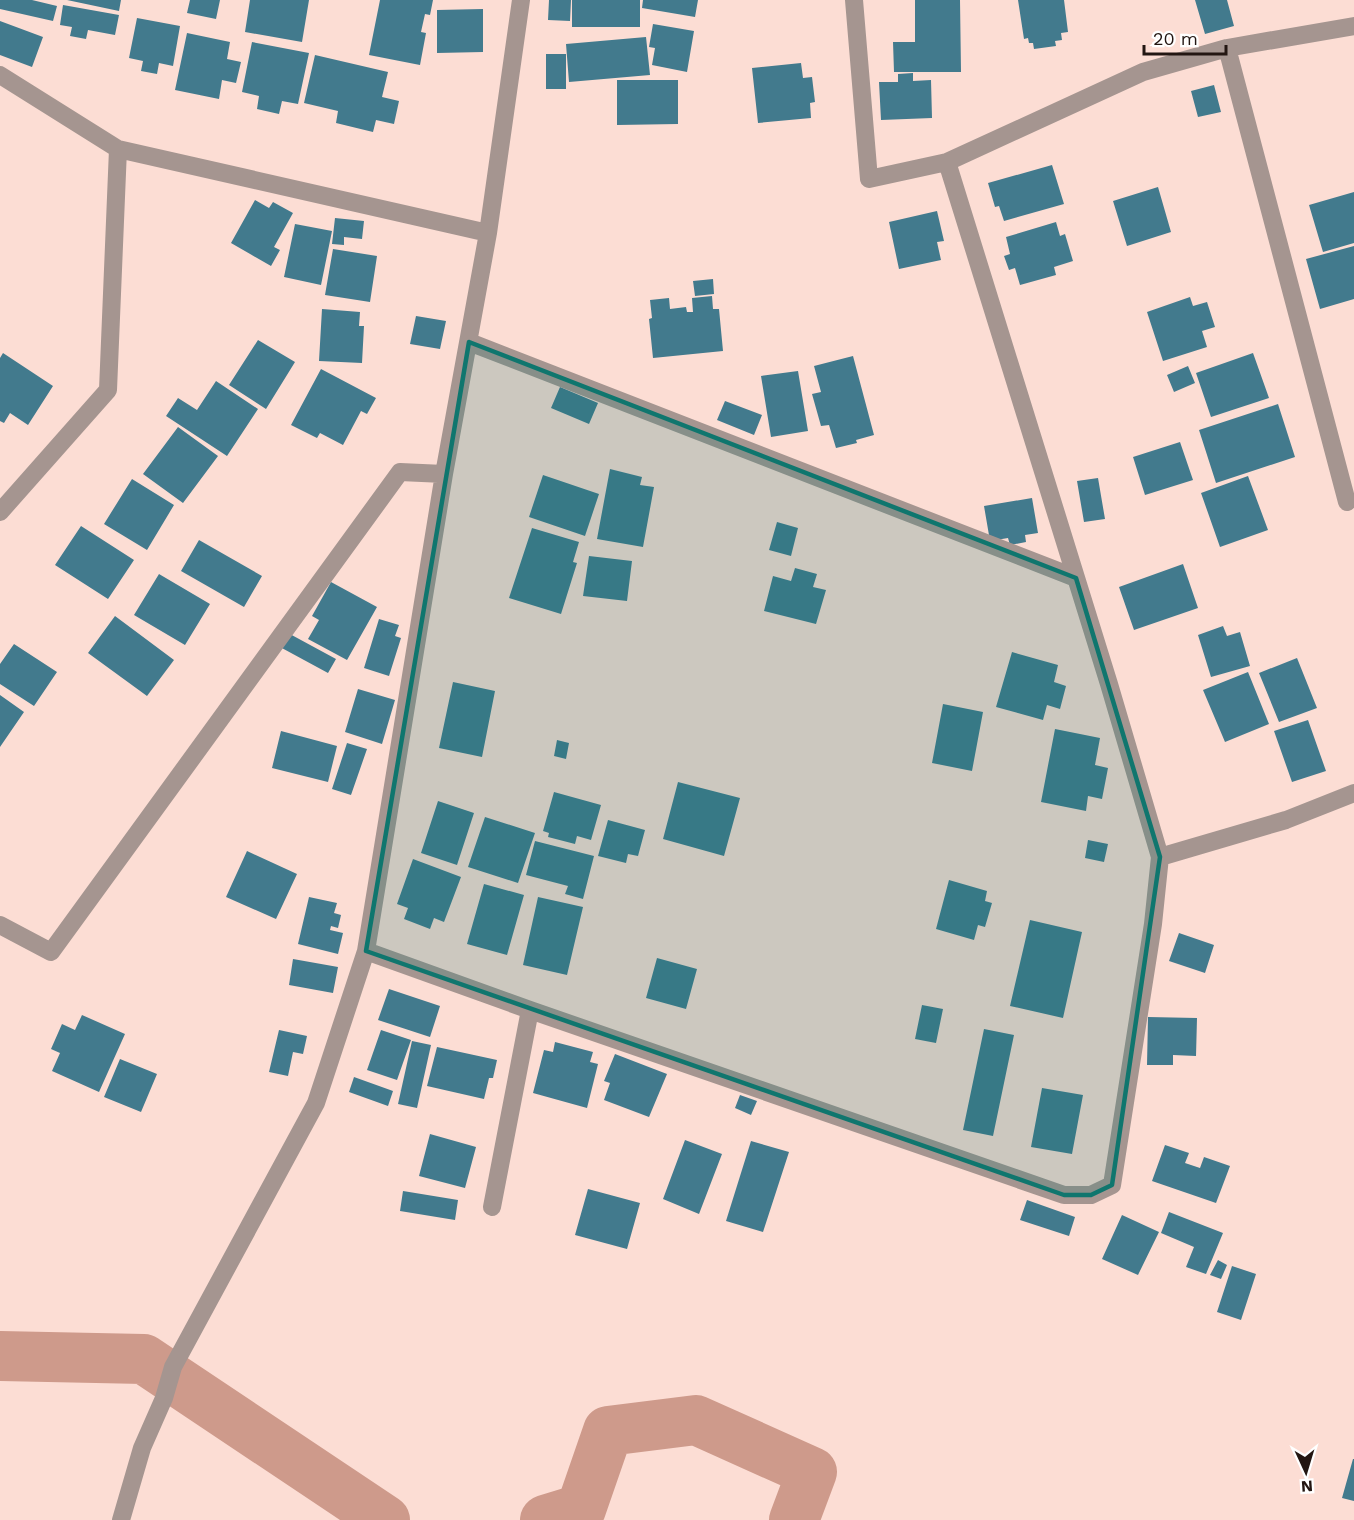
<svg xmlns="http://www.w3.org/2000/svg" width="1354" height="1520" viewBox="0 0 1354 1520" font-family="'Work Sans',sans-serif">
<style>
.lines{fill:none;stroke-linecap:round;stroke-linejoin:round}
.river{stroke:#ce9a8b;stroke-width:50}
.building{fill:#427a8d}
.street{stroke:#a59590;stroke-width:18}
.marked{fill:#0f766e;fill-opacity:0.2;stroke:#0f766e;stroke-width:4.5;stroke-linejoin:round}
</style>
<rect width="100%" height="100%" fill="#fcddd4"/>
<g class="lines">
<path class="river" d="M 0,1356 L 144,1359 L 385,1520
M 545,1520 L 581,1509 L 608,1431 L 696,1420 L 812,1472 L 794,1520"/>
</g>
<path class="building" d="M 0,0 L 32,0 L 57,6 L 53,21 L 0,9 Z
M 67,0 L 121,0 L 119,11 Z
M 190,0 L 220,0 L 216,19 L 187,13 Z
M 250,0 L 309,0 L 302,42 L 245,32 Z
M 380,0 L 433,0 L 430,15 L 425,14 L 421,32 L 426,33 L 420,65 L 369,55 Z
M 549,0 L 571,0 L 570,21 L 548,20 Z
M 572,0 L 640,0 L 640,27 L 572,27 Z
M 643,0 L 698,0 L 695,17 L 642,8 Z
M 915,0 L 960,0 L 961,72 L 894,72 L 893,42 L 915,42 Z
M 1018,0 L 1064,0 L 1068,32 L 1061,33 L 1062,40 L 1055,41 L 1056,46 L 1034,49 L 1033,43 L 1029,43 L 1028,38 L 1024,39 Z
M 1195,0 L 1227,0 L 1234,26 L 1205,34 Z
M 63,5 L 119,15 L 115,35 L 88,30 L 86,39 L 70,36 L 72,27 L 60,25 Z
M 483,9 L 483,52 L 437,53 L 437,10 Z
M 137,18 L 180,26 L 173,66 L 159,63 L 157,74 L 141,71 L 143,61 L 129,58 Z
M 0,21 L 43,37 L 32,67 L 0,55 Z
M 653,24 L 694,31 L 687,72 L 652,65 L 655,48 L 649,47 Z
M 187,33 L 230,42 L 227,59 L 241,62 L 236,83 L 222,80 L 219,99 L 175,90 Z
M 646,37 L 650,75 L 569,82 L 566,44 Z
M 252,42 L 309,53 L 298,104 L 282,101 L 279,114 L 257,109 L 259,96 L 242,92 Z
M 546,54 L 566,54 L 566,89 L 546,89 Z
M 315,55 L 388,72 L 382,97 L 399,101 L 394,124 L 376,120 L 373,132 L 336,123 L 338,111 L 304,103 Z
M 801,63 L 803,78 L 812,77 L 815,102 L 810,103 L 811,118 L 758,123 L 752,68 Z
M 913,73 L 913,81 L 931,80 L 932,118 L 881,120 L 879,82 L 898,82 L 898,74 Z
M 617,80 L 678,80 L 678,124 L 617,125 Z
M 1214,85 L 1221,112 L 1198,117 L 1191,91 Z
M 1052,165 L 1064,204 L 1004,221 L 999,206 L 995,207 L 988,183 Z
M 1158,187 L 1171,232 L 1127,246 L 1113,201 Z
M 1354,192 L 1354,243 L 1323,252 L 1309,205 Z
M 255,200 L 269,208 L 273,202 L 293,213 L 274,247 L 280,250 L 271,266 L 231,243 Z
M 937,211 L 944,241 L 937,242 L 941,260 L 899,269 L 889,222 Z
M 335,218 L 364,221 L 362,239 L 344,237 L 344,245 L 332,244 Z
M 1056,222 L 1060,236 L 1065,234 L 1073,261 L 1054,267 L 1056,275 L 1020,285 L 1015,268 L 1009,270 L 1004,256 L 1010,254 L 1006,237 Z
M 295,224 L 332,231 L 321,285 L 284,277 Z
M 1354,246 L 1354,299 L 1320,309 L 1306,259 Z
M 333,249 L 377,256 L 370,302 L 325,295 Z
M 713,279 L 714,294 L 695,296 L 693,281 Z
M 712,296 L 713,309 L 719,309 L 723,351 L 653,358 L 649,319 L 652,318 L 650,300 L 669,298 L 670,309 L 686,307 L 687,312 L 693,312 L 692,298 Z
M 1190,297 L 1193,306 L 1207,302 L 1215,327 L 1202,331 L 1207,347 L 1163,361 L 1147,312 Z
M 322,309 L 360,312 L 359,326 L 364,326 L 362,363 L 319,361 Z
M 416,316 L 446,321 L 440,349 L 410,344 Z
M 258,340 L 295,362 L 266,409 L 229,385 Z
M 3,353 L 53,386 L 28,425 L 10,413 L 4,423 L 0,421 L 0,358 Z
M 1253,353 L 1269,398 L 1211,417 L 1196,373 Z
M 853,356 L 874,435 L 856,440 L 857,443 L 836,448 L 829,425 L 821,426 L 812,394 L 821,392 L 814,366 Z
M 1188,366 L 1195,383 L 1174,392 L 1167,375 Z
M 321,369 L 376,398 L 367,414 L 361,411 L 343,445 L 320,433 L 317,438 L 291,425 Z
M 798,371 L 808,431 L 771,437 L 761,376 Z
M 216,381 L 258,409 L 227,456 L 166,416 L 178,398 L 197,410 Z
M 560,387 L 598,403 L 589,424 L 551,408 Z
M 725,401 L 762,415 L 754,435 L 717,420 Z
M 1278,404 L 1295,457 L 1216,483 L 1199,430 Z
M 178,427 L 218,456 L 183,503 L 143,474 Z
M 1180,442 L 1193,480 L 1145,495 L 1133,457 Z
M 610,469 L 642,477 L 640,485 L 654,487 L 643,547 L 597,539 Z
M 543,475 L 599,494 L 585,536 L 529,517 Z
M 1248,476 L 1268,530 L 1220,547 L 1201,493 Z
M 1098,478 L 1105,519 L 1084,522 L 1077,481 Z
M 132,479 L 174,505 L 147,550 L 104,524 Z
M 1032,498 L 1038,533 L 1025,535 L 1026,542 L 1010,545 L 1008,538 L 990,541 L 984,506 Z
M 777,522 L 798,528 L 791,556 L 769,550 Z
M 81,526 L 134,560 L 108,599 L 55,565 Z
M 532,528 L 579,542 L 573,562 L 577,563 L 561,614 L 509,598 Z
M 199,540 L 262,576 L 244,607 L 181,571 Z
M 589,556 L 632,561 L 627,601 L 583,596 Z
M 1183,564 L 1198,608 L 1134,630 L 1119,587 Z
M 795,568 L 817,574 L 813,587 L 826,590 L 816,624 L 764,611 L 773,576 L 791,581 Z
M 159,574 L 210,604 L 185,645 L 134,615 Z
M 331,582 L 377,607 L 347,660 L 308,639 L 319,620 L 312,616 Z
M 115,616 L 174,660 L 147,696 L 88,653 Z
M 379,619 L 399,625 L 395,636 L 401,638 L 389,676 L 364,668 Z
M 1223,626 L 1227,636 L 1240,632 L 1250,666 L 1211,677 L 1198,635 Z
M 288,633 L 336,659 L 328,673 L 280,647 Z
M 14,644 L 57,672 L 34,706 L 0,684 L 0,664 Z
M 1012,652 L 1058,665 L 1054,682 L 1066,686 L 1060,709 L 1047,705 L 1043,720 L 996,707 Z
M 1297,658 L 1317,708 L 1279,722 L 1259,673 Z
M 1248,672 L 1269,724 L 1225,742 L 1203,690 Z
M 453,682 L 495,691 L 482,757 L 439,748 Z
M 358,689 L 395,700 L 382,744 L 345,732 Z
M 0,695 L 24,712 L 0,747 Z
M 943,704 L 983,712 L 972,771 L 932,763 Z
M 1308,720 L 1326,771 L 1292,782 L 1274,731 Z
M 1055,729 L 1100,738 L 1095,765 L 1108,768 L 1102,799 L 1088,796 L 1086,811 L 1041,802 Z
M 281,731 L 337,746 L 328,782 L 272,768 Z
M 557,740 L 569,743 L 566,759 L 554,756 Z
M 347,743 L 367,749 L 351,795 L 332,789 Z
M 678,782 L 740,798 L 724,856 L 663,839 Z
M 554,792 L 601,805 L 591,840 L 577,836 L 575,844 L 548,837 L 549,833 L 543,831 Z
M 438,801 L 474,813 L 457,865 L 421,853 Z
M 485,817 L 535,833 L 518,883 L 468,867 Z
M 608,820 L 645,830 L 638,856 L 628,854 L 626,863 L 598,856 Z
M 1088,840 L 1108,844 L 1104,862 L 1085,858 Z
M 535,841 L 594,856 L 583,899 L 565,894 L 568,886 L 526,875 Z
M 247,851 L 297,874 L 276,919 L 226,897 Z
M 413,859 L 461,877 L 444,922 L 434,918 L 430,929 L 404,919 L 408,908 L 397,904 Z
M 949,880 L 987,891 L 985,901 L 992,903 L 985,927 L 978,925 L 974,940 L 936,929 Z
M 484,884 L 524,895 L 507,955 L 467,944 Z
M 309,897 L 337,903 L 334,913 L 341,915 L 338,928 L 331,926 L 330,930 L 343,933 L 338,954 L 298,944 Z
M 538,897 L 583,907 L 567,975 L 523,965 Z
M 1030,920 L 1082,932 L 1063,1018 L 1010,1006 Z
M 1179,933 L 1214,945 L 1205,973 L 1169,961 Z
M 657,958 L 697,969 L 686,1009 L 646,998 Z
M 293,959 L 338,967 L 333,993 L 289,985 Z
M 389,989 L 440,1006 L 430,1037 L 378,1020 Z
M 922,1005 L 943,1009 L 936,1043 L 915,1039 Z
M 82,1015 L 125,1034 L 99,1092 L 52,1071 L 60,1053 L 51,1049 L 62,1024 L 75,1030 Z
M 1148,1017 L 1197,1018 L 1196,1056 L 1173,1055 L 1173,1065 L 1147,1065 Z
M 984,1029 L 1014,1035 L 993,1136 L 963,1130 Z
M 279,1030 L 307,1036 L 303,1054 L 293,1052 L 288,1076 L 269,1072 Z
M 381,1030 L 411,1040 L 397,1080 L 367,1070 Z
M 412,1041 L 431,1045 L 417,1108 L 398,1104 Z
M 555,1042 L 593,1052 L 590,1062 L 598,1064 L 587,1108 L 533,1093 L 544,1050 L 553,1052 Z
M 437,1047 L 497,1060 L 493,1078 L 489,1078 L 484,1099 L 427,1086 Z
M 615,1054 L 667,1074 L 649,1117 L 604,1100 L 610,1083 L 604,1081 Z
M 120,1059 L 157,1074 L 141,1112 L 104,1097 Z
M 354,1077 L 393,1091 L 388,1106 L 349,1092 Z
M 1042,1088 L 1083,1095 L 1072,1154 L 1031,1147 Z
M 740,1095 L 757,1101 L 751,1115 L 735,1108 Z
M 430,1134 L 476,1147 L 465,1188 L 419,1176 Z
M 685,1140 L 722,1154 L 699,1214 L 663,1199 Z
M 751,1141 L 789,1152 L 763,1232 L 726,1221 Z
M 1165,1145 L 1189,1153 L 1185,1163 L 1200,1168 L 1204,1157 L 1230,1166 L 1216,1203 L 1152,1181 Z
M 588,1189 L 640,1203 L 627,1249 L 575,1235 Z
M 403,1191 L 458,1200 L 455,1220 L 400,1211 Z
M 1027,1200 L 1075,1217 L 1069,1236 L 1020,1220 Z
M 1169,1212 L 1223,1233 L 1206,1274 L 1186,1267 L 1194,1247 L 1161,1233 Z
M 1122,1215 L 1159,1232 L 1138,1275 L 1102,1259 Z
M 1218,1260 L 1227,1265 L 1221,1279 L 1210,1275 Z
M 1232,1266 L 1256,1274 L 1241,1320 L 1217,1312 Z
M 1353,1459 L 1354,1459 L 1354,1501 L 1342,1498 Z"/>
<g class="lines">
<path class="street" d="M 1227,48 L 1347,502
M 0,75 L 118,149 L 108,390 L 0,512
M 118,149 L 488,233
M 947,162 L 1143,72 L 1227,48 L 1354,26
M 469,342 L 1076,578
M 1160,857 L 1286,820 L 1354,793
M 0,925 L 51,952 L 400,472 L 444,474
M 366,951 L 530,1010 L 1064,1195 L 1091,1195 L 1112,1185 L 1153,924 L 1160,857 L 1109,684 L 947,162 L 869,179 L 854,0
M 492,1207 L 530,1010
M 121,1520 L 142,1448 L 164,1398 L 173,1367 L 316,1103 L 366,951 L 444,474 L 488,233 L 521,0"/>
</g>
<path class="marked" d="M 469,342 L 1076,578 L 1160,857 L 1112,1185 L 1091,1195 L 1064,1195 L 366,951 Z"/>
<g transform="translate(1306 1472) rotate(176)" stroke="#ffffff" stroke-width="4.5" paint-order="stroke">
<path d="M0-4.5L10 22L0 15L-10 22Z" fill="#231612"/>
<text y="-9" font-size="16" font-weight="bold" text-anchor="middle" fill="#231612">N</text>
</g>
<path d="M1144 45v9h82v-9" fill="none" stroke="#231612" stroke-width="3"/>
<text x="1153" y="45" font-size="18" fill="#231612" stroke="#ffffff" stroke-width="4.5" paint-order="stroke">20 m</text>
</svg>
